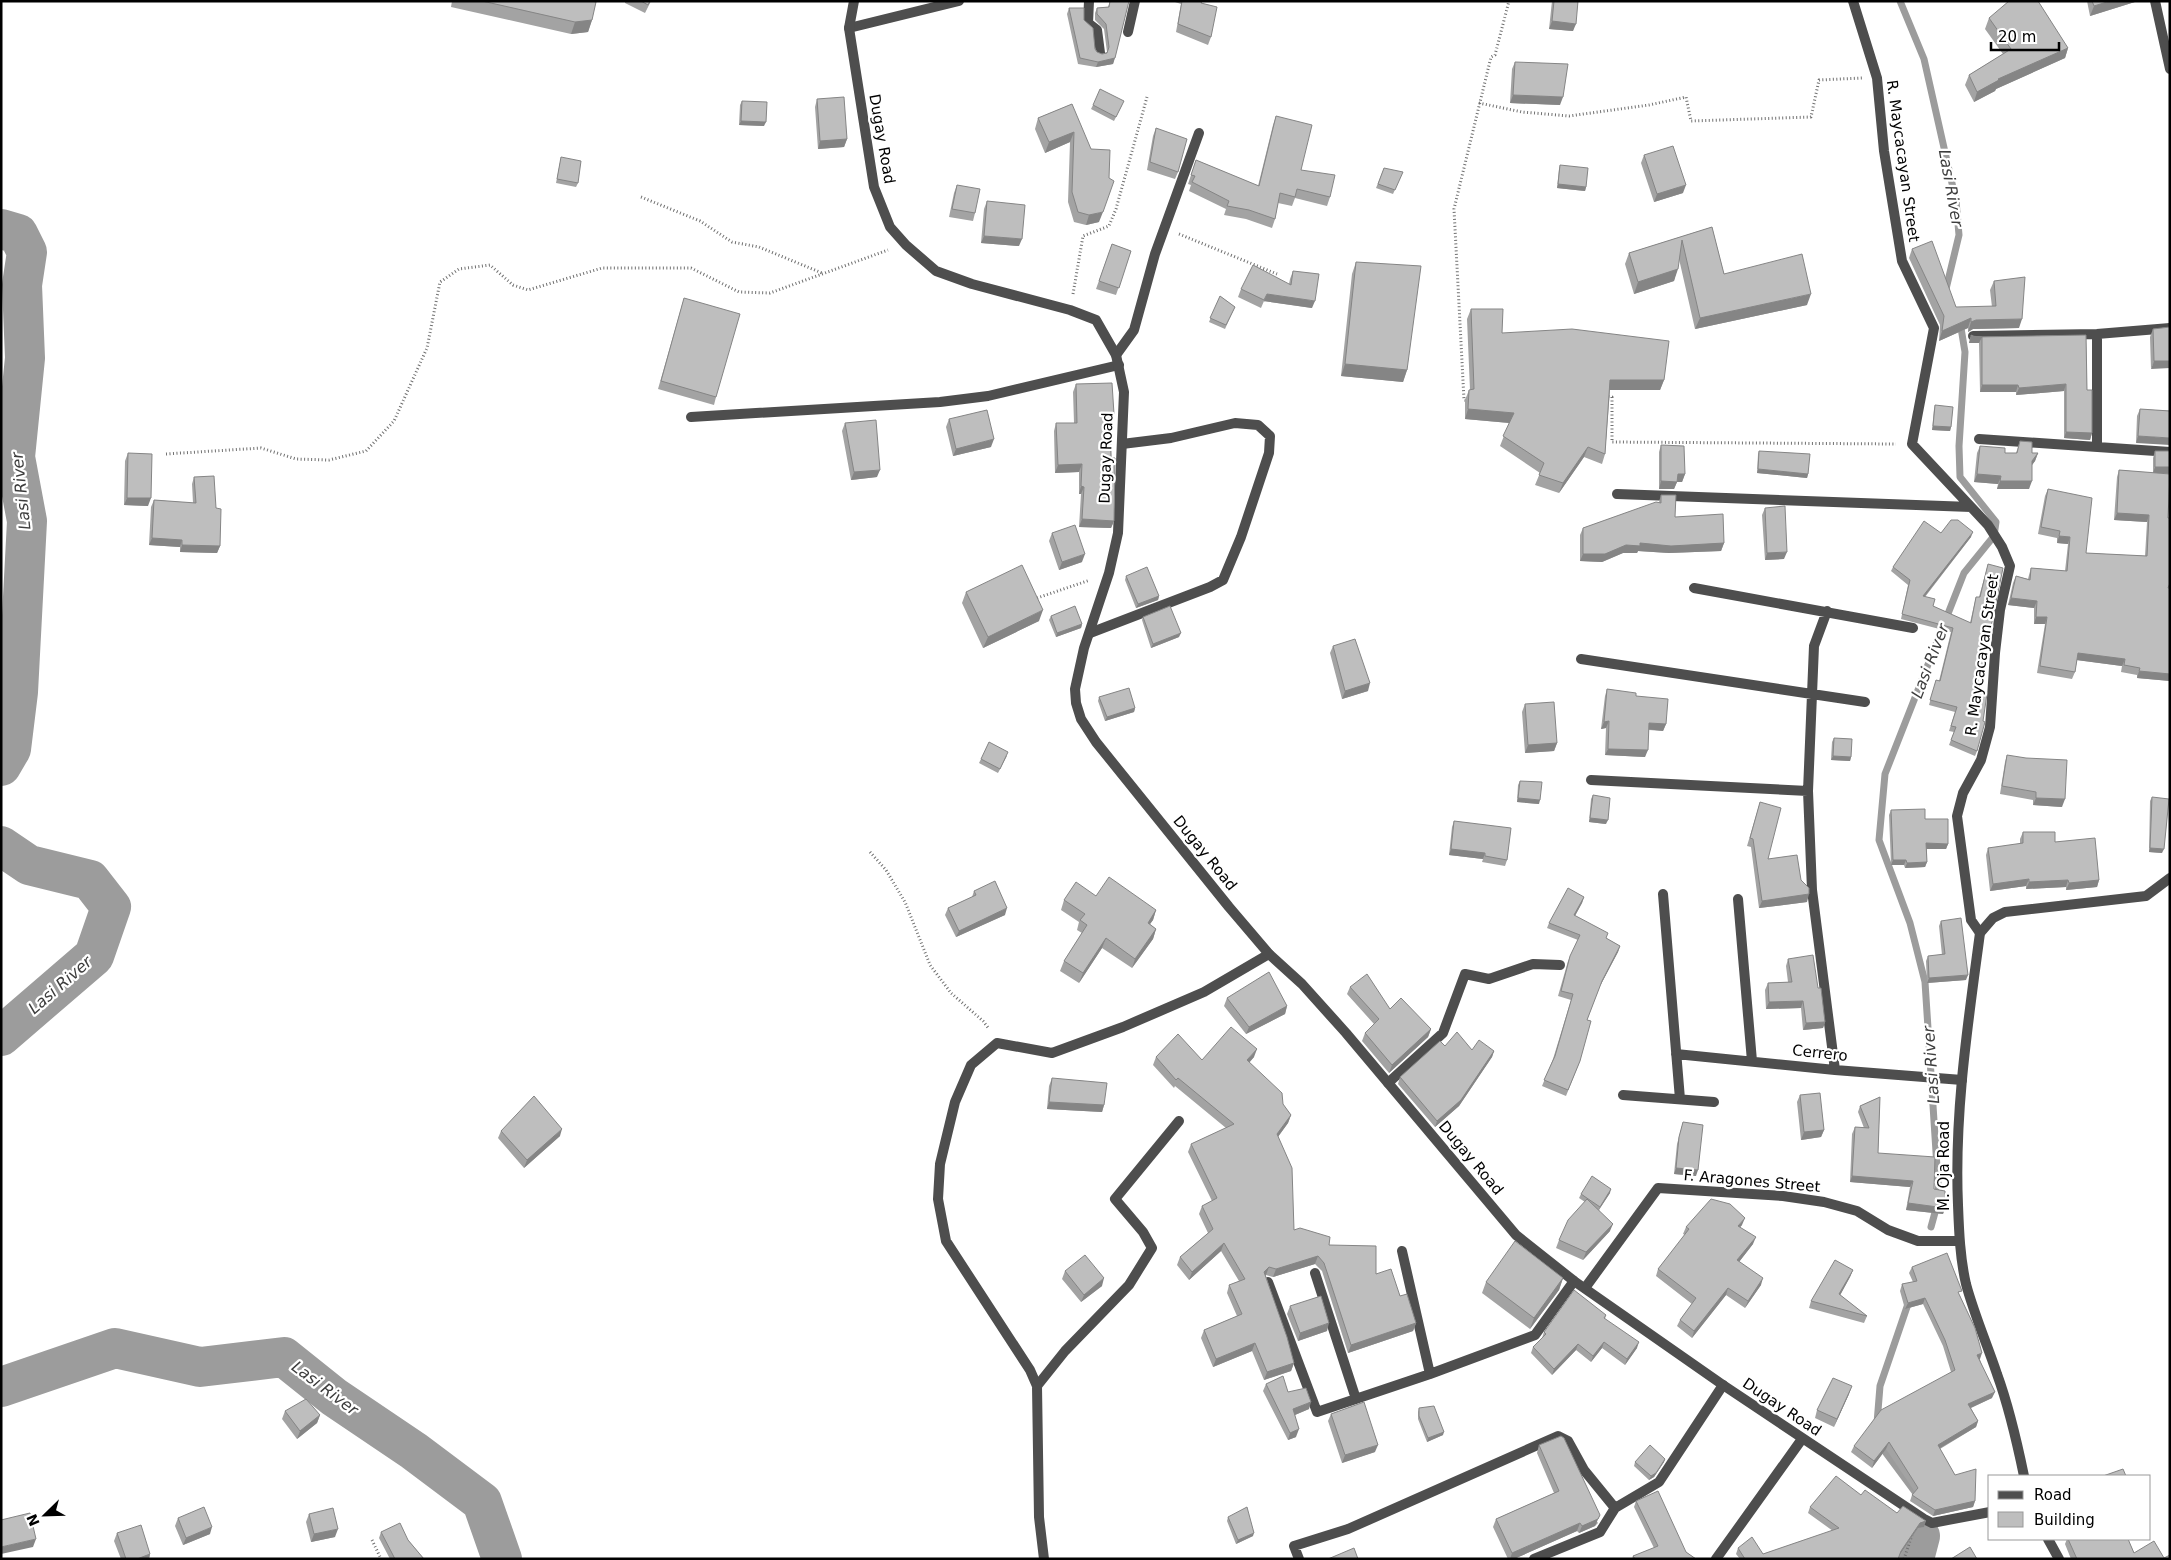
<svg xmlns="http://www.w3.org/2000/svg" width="2171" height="1560" viewBox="0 0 2171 1560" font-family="'DejaVu Sans',sans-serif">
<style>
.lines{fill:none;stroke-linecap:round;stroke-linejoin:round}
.stream{stroke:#9c9c9c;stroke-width:7}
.river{stroke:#9c9c9c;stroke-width:40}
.path{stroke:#707070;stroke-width:3;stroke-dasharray:1 2.5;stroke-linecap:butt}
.service{stroke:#4e4e4e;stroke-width:10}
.minor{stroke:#4e4e4e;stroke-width:10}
.tertiary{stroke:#4e4e4e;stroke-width:10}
.wall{fill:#a3a3a3}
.shaded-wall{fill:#858585}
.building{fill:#bebebe;stroke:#858585}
.labels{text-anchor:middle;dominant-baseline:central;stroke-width:4.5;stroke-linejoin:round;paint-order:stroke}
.street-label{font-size:15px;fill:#000;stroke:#fff}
.water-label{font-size:16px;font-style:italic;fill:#3d3d3d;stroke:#fff}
</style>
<rect width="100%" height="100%" fill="#fff"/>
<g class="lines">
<path class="stream" d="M 1900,1 L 1924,59 L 1956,201 L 1959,235 L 1946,289
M 1931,1227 L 1939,1198 L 1925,982 L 1910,923 L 1879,840 L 1885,774 L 1964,573 L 1994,536 L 1996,522 L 1960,477 L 1959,446 L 1965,352 L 1960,322
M 1877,1423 L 1880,1386 L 1909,1301
M 1883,1442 L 1886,1453 L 1915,1492"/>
<path class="river" d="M 1,229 L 18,234 L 27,252 L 22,285 L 25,358 L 15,457 L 27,521 L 18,692 L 11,749 L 1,766
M 1,846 L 29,865 L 90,880 L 111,907 L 94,956 L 1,1036
M 1,1387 L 115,1348 L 200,1367 L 284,1357 L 334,1397 L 414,1451 L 482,1502 L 502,1559
M 1914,1559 L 1920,1536"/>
<path class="path" d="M 1479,103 L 1522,112 L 1569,116 L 1649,105 L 1686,97 L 1691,121 L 1811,117 L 1819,80 L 1862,78
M 641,197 L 700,221 L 732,242 L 759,247 L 822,273
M 1179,234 L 1277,274
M 1073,294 L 1083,236 L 1109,226 L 1116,209 L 1147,97
M 1605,396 L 1612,397 L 1612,442 L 1896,444
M 1469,401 L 1464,400 L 1454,209 L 1491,57 L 1495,55 L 1509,1
M 166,454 L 261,448 L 296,459 L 329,460 L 366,451 L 394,421 L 427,348 L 440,282 L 459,269 L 490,265 L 513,285 L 528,290 L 602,268 L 691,268 L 739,292 L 770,293 L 888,250
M 1037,598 L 1090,580
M 870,852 L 886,870 L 905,902 L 930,965 L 951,993 L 983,1021 L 989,1029
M 372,1540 L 381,1559
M 1904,1559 L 1912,1535"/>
<path class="service" d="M 1089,1 L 1088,23 L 1097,30 L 1100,53
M 1128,32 L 1135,1
M 2097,334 L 2097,446
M 1973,336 L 2097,334 L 2170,328
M 1979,439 L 2170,452
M 1037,1386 L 1065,1351 L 1129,1285 L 1152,1248 L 1143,1232 L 1115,1199 L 1179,1121"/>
<path class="minor" d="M 1853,1 L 1877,78 L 1884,151 L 1902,261 L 1934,328 L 1912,444 L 1988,525 L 2002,547 L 2010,566 L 2000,610 L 1995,653 L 1990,727 L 1981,760 L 1963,793 L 1957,816 L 1971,920 L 1980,933
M 849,28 L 959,1
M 1116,355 L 1134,330 L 1155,254 L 1199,133
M 691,417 L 940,402 L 988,396 L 1119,365
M 1617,494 L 1971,507
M 1694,588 L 1913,628
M 1827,611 L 1814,646 L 1808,791 L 1812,890 L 1835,1070
M 1090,633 L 1210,587 L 1223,580 L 1241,537 L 1269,453 L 1270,436 L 1258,425 L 1235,423 L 1171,438 L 1122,444
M 1581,659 L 1865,702
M 1591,780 L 1808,791
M 1663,894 L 1680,1099
M 1738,899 L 1752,1061
M 1676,1054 L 1835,1070 L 1962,1080
M 1388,1083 L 1443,1033 L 1465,974 L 1489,979 L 1533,964 L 1560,965
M 1623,1095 L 1714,1102
M 1402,1251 L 1430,1374
M 1315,1273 L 1356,1399
M 1268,1282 L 1317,1412 L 1430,1374 L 1535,1335 L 1574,1281
M 1585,1288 L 1658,1188 L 1783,1196 L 1824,1202 L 1857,1211 L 1888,1230 L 1918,1241 L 1959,1241
M 1044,1559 L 1039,1517 L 1037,1386 L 1030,1370 L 946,1241 L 938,1199 L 940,1164 L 955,1102 L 971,1065 L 997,1043 L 1052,1053 L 1123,1027 L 1204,992 L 1269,954
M 1299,1559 L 1294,1546 L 1348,1529 L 1558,1436 L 1568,1441 L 1584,1470 L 1615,1508
M 1534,1559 L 1600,1532 L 1615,1508 L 1659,1482 L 1723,1385
M 1716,1559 L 1802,1439"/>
<path class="tertiary" d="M 854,1 L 849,28 L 874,187 L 890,227 L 906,245 L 936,271 L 972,284 L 1070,310 L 1096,320 L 1116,355 L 1124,392 L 1118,533 L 1109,573 L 1084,648 L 1075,689 L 1076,703 L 1081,719 L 1096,742 L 1229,907 L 1269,954 L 1302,984 L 1346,1033 L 1516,1235 L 1574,1281 L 1723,1385 L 1924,1519 L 1932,1523 L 1990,1512
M 2155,1 L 2170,69
M 2024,1476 C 2017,1442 2009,1407 1997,1374 C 1987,1344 1974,1314 1966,1284 C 1960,1258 1959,1231 1958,1205 C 1954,1114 1968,1023 1980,933 L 1993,918 L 2005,912 L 2146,896 L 2170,878
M 2048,1539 L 2059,1559"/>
</g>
<path class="wall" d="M 452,1 L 592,1 L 592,20 L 588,32 L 571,34 L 451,7 Z
M 625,1 L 651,1 L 645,13 L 625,3 Z
M 1110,1 L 1129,1 L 1113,64 L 1096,67 L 1078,64 L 1067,14 L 1069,8 L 1084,20 L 1097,52 L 1102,54 L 1107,52 L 1104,29 L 1095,20 L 1095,13 L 1097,8 L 1108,7 Z
M 1172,1 L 1202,1 L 1201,3 L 1211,37 L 1208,45 L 1176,32 L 1181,4 Z
M 1552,1 L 1578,1 L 1573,31 L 1549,29 Z
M 2087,1 L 2138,1 L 2090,16 Z
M 1989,18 L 2068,48 L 2065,58 L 1996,89 L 1995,91 L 1974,102 L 1965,85 L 1969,75 L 2003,54 L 1985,29 Z
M 1515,62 L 1560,105 L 1510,103 L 1512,69 Z
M 817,99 L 847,139 L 844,147 L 818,149 L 815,107 Z
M 742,101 L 764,126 L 739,125 L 740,105 Z
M 1072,104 L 1099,222 L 1086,225 L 1074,222 L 1068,202 L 1070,142 L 1045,153 L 1035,129 L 1038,118 Z
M 1093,105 L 1122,105 L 1114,121 L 1091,109 Z
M 1276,116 L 1301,170 L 1330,197 L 1327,206 L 1295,198 L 1292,206 L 1278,203 L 1275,219 L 1272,228 L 1246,219 L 1224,215 L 1226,209 L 1189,191 L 1191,185 L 1188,184 L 1196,160 L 1258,186 L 1273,125 Z
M 1156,128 L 1178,172 L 1175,179 L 1147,170 L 1153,136 Z
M 1644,155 L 1683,193 L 1654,202 L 1641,163 Z
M 561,157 L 578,183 L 576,187 L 556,183 Z
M 1560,165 L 1586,187 L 1585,191 L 1557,188 L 1559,169 Z
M 1384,168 L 1401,176 L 1393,194 L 1376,188 Z
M 957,185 L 975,213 L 973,221 L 949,217 L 954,193 Z
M 987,201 L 1019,246 L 981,243 L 984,209 Z
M 1712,227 L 1724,274 L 1807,305 L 1695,329 L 1679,259 L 1674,281 L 1634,294 L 1625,264 L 1629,253 Z
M 1112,244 L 1131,251 L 1116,295 L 1096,289 Z
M 1912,249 L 1956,307 L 1992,307 L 1990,290 L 1994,281 L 2019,328 L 1973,329 L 1968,332 L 1968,328 L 1939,341 L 1940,325 L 1909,258 Z
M 1356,262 L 1407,370 L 1403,382 L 1341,376 L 1352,274 Z
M 1293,271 L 1312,308 L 1264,301 L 1261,308 L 1238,297 L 1241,289 L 1289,284 L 1290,279 Z
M 1220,296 L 1235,307 L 1225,329 L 1209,322 Z
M 684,298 L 716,397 L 714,405 L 658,389 Z
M 1471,309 L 1502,333 L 1664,380 L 1660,390 L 1610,390 L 1605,454 L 1602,464 L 1584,457 L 1559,493 L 1535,485 L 1540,473 L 1500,446 L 1509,423 L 1465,419 L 1465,400 L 1469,390 L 1470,390 L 1467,319 Z
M 2170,327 L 2151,369 L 2150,337 L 2153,329 Z
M 1971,335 L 1975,337 L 2086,335 L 2087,390 L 2092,433 L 2090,440 L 2064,438 L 2064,391 L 2016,395 L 2016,392 L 1980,392 L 1979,343 L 1969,343 Z
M 1076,384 L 1114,414 L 1110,421 L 1114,521 L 1111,528 L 1079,527 L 1081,494 L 1079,494 L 1079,472 L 1055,473 L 1054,431 L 1056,423 L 1074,423 L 1073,392 Z
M 1935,405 L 1951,427 L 1950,431 L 1932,430 L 1934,409 Z
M 2140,409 L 2170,411 L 2136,443 L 2137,416 Z
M 949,419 L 991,447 L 953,456 L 946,427 Z
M 845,423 L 877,477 L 851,480 L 842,431 Z
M 2020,441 L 2032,453 L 2038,453 L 2035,461 L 2032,465 L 2029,489 L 1997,489 L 1998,484 L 1974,482 L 1977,453 L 1980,446 L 2005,453 L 2016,453 Z
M 1661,445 L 1685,474 L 1682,482 L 1677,482 L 1674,489 L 1659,489 L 1659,452 Z
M 1759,451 L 1808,474 L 1807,478 L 1757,473 L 1758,454 Z
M 2155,451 L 2168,518 L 2170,518 L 2170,584 L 2168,588 L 2170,681 L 2137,678 L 2137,675 L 2121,672 L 2122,666 L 2077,660 L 2075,672 L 2072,679 L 2037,673 L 2045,624 L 2034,624 L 2034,608 L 2008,605 L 2013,583 L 2016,576 L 2028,579 L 2029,575 L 2031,568 L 2065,571 L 2068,544 L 2057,543 L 2057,538 L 2038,534 L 2045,496 L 2048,489 L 2086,553 L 2145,556 L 2147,522 L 2114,520 L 2117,477 L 2119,470 L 2153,473 L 2153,458 Z
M 128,453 L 148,506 L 124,505 L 125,461 Z
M 194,477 L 216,508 L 220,546 L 217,553 L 180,552 L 180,547 L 149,545 L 151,507 L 154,500 L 193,503 L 192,484 Z
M 1661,495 L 1675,517 L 1724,543 L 1721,551 L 1669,553 L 1638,551 L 1637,553 L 1623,553 L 1602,562 L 1580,561 L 1580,535 L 1583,528 L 1659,502 Z
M 1765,508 L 1784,559 L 1765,560 L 1762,515 Z
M 1052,533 L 1082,562 L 1059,570 L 1049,541 Z
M 1941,533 L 1971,537 L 1925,597 L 1933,606 L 1970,623 L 1975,601 L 1976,597 L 1979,597 L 1988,564 L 1975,691 L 1977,751 L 1975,756 L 1949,745 L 1954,732 L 1949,731 L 1955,712 L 1929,705 L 1936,680 L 1939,681 L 1951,632 L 1901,619 L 1908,585 L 1891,571 L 1893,567 Z
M 1126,576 L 1159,596 L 1158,600 L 1136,608 L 1125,580 Z
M 966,592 L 1039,621 L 983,648 L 962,603 Z
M 1051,616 L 1082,624 L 1081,628 L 1056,637 L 1049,620 Z
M 1143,617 L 1179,637 L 1151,648 L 1142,620 Z
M 1333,646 L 1368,691 L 1342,699 L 1330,653 Z
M 1607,689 L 1636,696 L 1666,724 L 1663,731 L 1649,730 L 1645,757 L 1605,755 L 1606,728 L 1601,729 L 1605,696 Z
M 1099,697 L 1135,708 L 1134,712 L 1105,721 L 1098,701 Z
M 1525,704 L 1557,743 L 1554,751 L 1525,753 L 1522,712 Z
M 1834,738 L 1851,757 L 1850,761 L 1831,760 L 1832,742 Z
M 2007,755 L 2062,807 L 2033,805 L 2033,800 L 2000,794 L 2005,762 Z
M 1007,756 L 998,773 L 979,763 L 981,759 Z
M 1520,781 L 1539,804 L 1517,802 L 1518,785 Z
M 1593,795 L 1606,824 L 1589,822 L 1591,799 Z
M 2152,797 L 2162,853 L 2149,852 L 2150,801 Z
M 1760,802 L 1768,859 L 1801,880 L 1807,902 L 1759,908 L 1751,847 L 1747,846 Z
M 1891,810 L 1925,819 L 1948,844 L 1946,849 L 1927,849 L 1927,862 L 1925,867 L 1905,868 L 1904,865 L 1891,865 L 1889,815 Z
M 1454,821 L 1507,860 L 1505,866 L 1482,862 L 1483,859 L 1449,855 L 1452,827 Z
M 2023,832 L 2055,842 L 2099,880 L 2097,887 L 2066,890 L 2066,887 L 2026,889 L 2026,886 L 1990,891 L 1986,855 L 1988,848 L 2020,844 L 2020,839 Z
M 974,891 L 1005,915 L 956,937 L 945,915 L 948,908 L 972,897 Z
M 1096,896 L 1156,910 L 1153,920 L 1150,924 L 1156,929 L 1153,939 L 1132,968 L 1102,948 L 1079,983 L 1060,971 L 1064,961 L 1082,933 L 1077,930 L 1079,922 L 1061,910 L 1064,900 Z
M 1584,897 L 1582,903 L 1575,916 L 1606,938 L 1620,946 L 1618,952 L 1600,986 L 1587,1020 L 1580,1061 L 1566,1096 L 1542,1086 L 1553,1059 L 1571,1000 L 1558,996 L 1568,961 L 1578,940 L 1547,928 L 1549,923 Z
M 1941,921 L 1966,980 L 1927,983 L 1926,961 L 1928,956 L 1942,955 L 1939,926 Z
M 1788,959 L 1818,988 L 1825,1022 L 1823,1028 L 1803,1030 L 1801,1008 L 1766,1009 L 1765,990 L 1768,983 L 1788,982 L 1786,966 Z
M 1350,987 L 1390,1009 L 1431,1029 L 1428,1037 L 1389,1073 L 1362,1041 L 1365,1033 L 1374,1024 L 1347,994 Z
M 1227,998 L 1287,1006 L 1285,1014 L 1246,1034 L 1224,1006 Z
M 1445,1046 L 1472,1050 L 1494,1051 L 1492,1057 L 1459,1106 L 1435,1127 L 1398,1084 L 1400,1077 Z
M 1156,1057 L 1202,1060 L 1254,1057 L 1249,1063 L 1291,1115 L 1288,1123 L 1278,1137 L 1294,1230 L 1329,1245 L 1376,1274 L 1400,1296 L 1416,1323 L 1413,1331 L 1348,1353 L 1322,1271 L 1315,1264 L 1273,1277 L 1266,1275 L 1266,1276 L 1294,1363 L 1291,1371 L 1264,1380 L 1252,1351 L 1213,1367 L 1201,1338 L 1204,1330 L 1237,1316 L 1227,1293 L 1229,1285 L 1239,1281 L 1221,1251 L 1189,1280 L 1177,1265 L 1180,1257 L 1208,1233 L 1199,1214 L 1202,1206 L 1212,1201 L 1188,1152 L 1191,1144 L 1226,1128 L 1175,1086 L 1174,1088 L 1153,1065 Z
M 1052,1078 L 1104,1105 L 1102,1112 L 1047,1109 L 1049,1086 Z
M 1800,1095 L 1824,1130 L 1821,1137 L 1801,1140 L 1797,1102 Z
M 1880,1097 L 1878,1153 L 1934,1189 L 1945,1208 L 1943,1214 L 1906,1210 L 1910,1187 L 1850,1182 L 1852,1134 L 1855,1127 L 1864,1128 L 1858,1112 L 1860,1106 Z
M 1683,1122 L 1696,1176 L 1674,1174 L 1677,1144 Z
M 501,1131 L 560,1136 L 524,1168 L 498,1138 Z
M 1610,1193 L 1599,1210 L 1610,1231 L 1583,1260 L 1556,1248 L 1559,1240 L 1585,1202 L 1579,1198 L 1581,1194 Z
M 1742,1225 L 1740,1227 L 1753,1244 L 1739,1262 L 1761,1285 L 1745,1308 L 1726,1295 L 1692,1338 L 1677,1326 L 1680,1320 L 1692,1304 L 1656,1276 L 1658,1269 L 1685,1235 L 1683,1234 L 1686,1227 Z
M 1912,1267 L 1960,1296 L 1992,1398 L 1971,1408 L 1978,1421 L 1976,1427 L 1940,1449 L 1955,1475 L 1975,1501 L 1973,1507 L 1933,1516 L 1910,1501 L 1912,1495 L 1915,1492 L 1886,1449 L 1872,1468 L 1851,1452 L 1854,1446 L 1951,1372 L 1943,1346 L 1923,1304 L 1905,1309 L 1900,1291 L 1902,1284 L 1913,1282 L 1909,1273 Z
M 1853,1270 L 1850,1277 L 1840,1295 L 1867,1316 L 1864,1323 L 1809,1308 L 1811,1301 Z
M 1065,1271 L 1102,1286 L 1081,1302 L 1062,1279 Z
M 1563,1278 L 1559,1290 L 1530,1329 L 1482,1293 L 1486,1282 Z
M 1290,1306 L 1327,1331 L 1298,1341 L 1287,1314 Z
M 1606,1315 L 1605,1319 L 1637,1348 L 1625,1365 L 1602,1348 L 1591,1362 L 1576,1350 L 1552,1375 L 1531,1353 L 1533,1347 L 1542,1338 L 1544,1332 Z
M 1266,1384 L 1288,1392 L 1309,1409 L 1295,1415 L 1296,1437 L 1288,1440 L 1263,1391 Z
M 1849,1394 L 1834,1427 L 1815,1418 L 1817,1410 Z
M 1419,1408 L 1443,1435 L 1427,1442 L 1418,1419 L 1418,1412 Z
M 285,1411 L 320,1415 L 317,1423 L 297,1439 L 282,1419 Z
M 1331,1414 L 1375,1452 L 1342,1463 L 1328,1421 Z
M 1539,1445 L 1598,1523 L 1595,1526 L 1579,1533 L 1577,1531 L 1514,1559 L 1508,1559 L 1493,1527 L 1496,1519 L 1554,1493 L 1537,1453 Z
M 1665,1459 L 1664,1462 L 1654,1477 L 1649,1480 L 1634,1466 L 1635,1462 Z
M 1861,1495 L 1924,1527 L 1918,1528 L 1898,1559 L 1740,1559 L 1736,1554 L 1738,1548 L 1763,1554 L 1833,1531 L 1808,1513 L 1810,1507 Z
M 1636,1501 L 1686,1552 L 1696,1559 L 1632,1559 L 1633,1556 L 1654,1548 L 1634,1507 Z
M 309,1514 L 335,1537 L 311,1542 L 306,1522 Z
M 1228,1517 L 1253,1536 L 1236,1544 L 1227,1521 Z
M 178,1518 L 210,1534 L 183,1545 L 175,1526 Z
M 381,1532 L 408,1540 L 424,1559 L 390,1559 L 379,1538 Z
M 117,1533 L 150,1554 L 149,1559 L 121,1559 L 114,1541 Z
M 2067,1539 L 2128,1539 L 2134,1553 L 2170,1559 L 2071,1559 L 2065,1544 Z"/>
<path class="shaded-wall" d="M 2110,1 L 2138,1 L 2090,16 L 2094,6 Z
M 592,20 L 588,32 L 571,34 L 575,22 Z
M 1552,21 L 1576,24 L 1573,31 L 1549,29 Z
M 2068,48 L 2065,58 L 1996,89 L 1995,91 L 1974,102 L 1977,92 L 1998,79 Z
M 1115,58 L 1113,64 L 1096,67 L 1098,62 Z
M 1513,95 L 1563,97 L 1560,105 L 1510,103 Z
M 741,121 L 766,122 L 764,126 L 739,125 Z
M 1074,132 L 1070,142 L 1045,153 L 1049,142 Z
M 847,139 L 844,147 L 818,149 L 820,141 Z
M 1558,184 L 1586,187 L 1585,191 L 1557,188 Z
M 1686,185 L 1683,193 L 1654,202 L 1657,194 Z
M 1103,212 L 1099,222 L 1086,225 L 1089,215 Z
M 984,236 L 1022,239 L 1019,246 L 981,243 Z
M 1678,269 L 1674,281 L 1634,294 L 1638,282 Z
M 1267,294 L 1315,301 L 1312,308 L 1264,301 L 1261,308 Z
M 1811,294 L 1807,305 L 1695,329 L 1700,318 Z
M 1971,318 L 1968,328 L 1939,341 L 1942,331 Z
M 2022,319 L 2019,328 L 1973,329 L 1968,332 L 1971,322 L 1976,320 Z
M 1971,336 L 1982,337 L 1979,343 L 1969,343 Z
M 2154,361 L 2170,361 L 2170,368 L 2151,369 Z
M 1345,364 L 1407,370 L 1403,382 L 1341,376 Z
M 1610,380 L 1664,380 L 1660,390 L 1607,390 Z
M 2066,384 L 2064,391 L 2016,395 L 2019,388 Z
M 1982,385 L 2018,385 L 2016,392 L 1980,392 Z
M 1468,409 L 1514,413 L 1510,423 L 1465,419 Z
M 1110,414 L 1114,414 L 1111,421 L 1107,422 Z
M 1933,426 L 1951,427 L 1950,431 L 1932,430 Z
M 2066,432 L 2092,433 L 2090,440 L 2064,438 Z
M 2138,436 L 2170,438 L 2170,445 L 2136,443 Z
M 994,439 L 991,447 L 953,456 L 956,449 Z
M 1588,447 L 1584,457 L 1559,493 L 1563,483 Z
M 2038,453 L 2035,461 L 2029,469 L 2032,461 Z
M 1082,464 L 1079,472 L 1055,473 L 1058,465 Z
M 2155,467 L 2170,467 L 2170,474 L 2153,473 Z
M 1758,469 L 1808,474 L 1807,478 L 1757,473 Z
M 880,470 L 877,477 L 851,480 L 854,472 Z
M 1678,474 L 1685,474 L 1682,482 L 1677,482 L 1674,489 L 1659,489 L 1661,481 Z
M 1977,474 L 2001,476 L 1998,484 L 1974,482 Z
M 2000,481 L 2032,481 L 2029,489 L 1997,489 Z
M 1081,486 L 1084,487 L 1081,494 L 1079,494 Z
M 127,498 L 151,498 L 148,506 L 124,505 Z
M 2117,513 L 2149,515 L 2147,522 L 2114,520 Z
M 1082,519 L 1114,521 L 1111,528 L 1079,527 Z
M 1973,532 L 1971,537 L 1921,601 L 1923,596 Z
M 2059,536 L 2070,537 L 2068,544 L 2057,543 Z
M 152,538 L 182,540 L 180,547 L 149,545 Z
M 1640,543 L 1724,543 L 1721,551 L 1669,553 L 1638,551 L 1637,553 L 1623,553 L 1602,562 L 1580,561 L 1583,554 L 1626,545 Z
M 182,545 L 220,546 L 217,553 L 180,552 Z
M 1787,552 L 1784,559 L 1765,560 L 1767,553 Z
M 1085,554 L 1082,562 L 1059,570 L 1062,562 Z
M 1159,596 L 1158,600 L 1136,608 L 1138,604 Z
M 2011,598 L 2037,601 L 2034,608 L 2008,605 Z
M 1043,610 L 1039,621 L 983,648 L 988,637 Z
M 2036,617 L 2047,617 L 2045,624 L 2034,624 Z
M 1082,624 L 1081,628 L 1056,637 L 1057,633 Z
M 1181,633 L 1179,637 L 1151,648 L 1153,644 Z
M 2078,653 L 2125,659 L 2122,666 L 2076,660 Z
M 2139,671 L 2170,674 L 2170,681 L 2137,678 Z
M 1370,683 L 1368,691 L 1342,699 L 1345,691 Z
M 1135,708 L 1134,712 L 1105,721 L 1107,717 Z
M 1609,721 L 1606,728 L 1601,729 L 1604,722 Z
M 1649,723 L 1666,724 L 1663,731 L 1646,729 Z
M 1557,743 L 1554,751 L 1525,753 L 1528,745 Z
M 1608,749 L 1648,750 L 1645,757 L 1605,755 Z
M 1833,756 L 1851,757 L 1850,761 L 1831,760 Z
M 1518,798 L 1540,800 L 1539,804 L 1517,802 Z
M 2036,798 L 2065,799 L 2062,807 L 2033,805 Z
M 1590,818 L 1608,820 L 1606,824 L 1589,822 Z
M 1926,843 L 1948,844 L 1946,849 L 1924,849 Z
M 2150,848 L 2164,849 L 2162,853 L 2149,852 Z
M 1451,849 L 1485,853 L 1483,859 L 1449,855 Z
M 1893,860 L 1906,860 L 1904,865 L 1891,865 Z
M 1927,862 L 1925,867 L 1905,868 L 1907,863 Z
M 2029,879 L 2026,886 L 1990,891 L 1993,884 Z
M 2068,880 L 2066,887 L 2026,889 L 2029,882 Z
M 2099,880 L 2097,887 L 2066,890 L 2069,883 Z
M 1809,894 L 1807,902 L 1759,908 L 1762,901 Z
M 1584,897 L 1582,903 L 1572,921 L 1574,915 Z
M 1007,908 L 1005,915 L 956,937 L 959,931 Z
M 1156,910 L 1153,920 L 1144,932 L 1148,923 Z
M 1156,929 L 1153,939 L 1132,968 L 1135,959 Z
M 1106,938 L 1102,948 L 1079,983 L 1083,973 Z
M 1620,946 L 1618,952 L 1600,986 L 1602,981 Z
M 1968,975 L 1966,980 L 1927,983 L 1929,978 Z
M 1803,1001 L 1801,1008 L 1766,1009 L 1769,1002 Z
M 1287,1006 L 1285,1014 L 1246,1034 L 1249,1027 Z
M 1825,1022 L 1823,1028 L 1803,1030 L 1806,1023 Z
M 1431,1029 L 1428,1037 L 1389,1073 L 1392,1065 Z
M 1257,1049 L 1254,1057 L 1244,1068 L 1247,1060 Z
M 1494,1051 L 1492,1057 L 1459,1106 L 1435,1127 L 1437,1121 Z
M 1049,1102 L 1104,1105 L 1102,1112 L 1047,1109 Z
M 1291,1115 L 1288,1123 L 1274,1142 L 1277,1134 Z
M 562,1129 L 560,1136 L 524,1168 L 527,1160 Z
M 1824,1130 L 1821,1137 L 1801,1140 L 1804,1132 Z
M 1676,1168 L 1698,1170 L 1696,1176 L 1674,1174 Z
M 1852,1176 L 1913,1181 L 1910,1187 L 1850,1182 Z
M 1611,1189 L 1610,1193 L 1598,1211 L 1600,1207 Z
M 1908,1203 L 1945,1208 L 1943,1214 L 1906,1210 Z
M 1745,1218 L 1742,1225 L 1735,1233 L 1738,1226 Z
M 1613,1224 L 1610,1231 L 1583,1260 L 1586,1252 Z
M 1756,1237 L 1753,1244 L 1735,1267 L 1737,1260 Z
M 1224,1243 L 1221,1251 L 1189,1280 L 1192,1272 Z
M 1318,1256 L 1315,1264 L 1273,1277 L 1276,1269 Z
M 1269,1267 L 1266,1275 L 1261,1280 L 1264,1272 Z
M 1853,1270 L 1850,1277 L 1837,1301 L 1839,1294 Z
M 1104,1278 L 1102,1286 L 1081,1302 L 1084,1295 Z
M 1563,1278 L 1559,1290 L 1530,1329 L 1534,1318 Z
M 1763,1278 L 1761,1285 L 1745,1308 L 1748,1301 Z
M 1728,1288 L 1726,1295 L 1692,1338 L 1694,1331 Z
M 1925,1298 L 1923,1304 L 1905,1309 L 1908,1303 Z
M 1329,1323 L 1327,1331 L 1298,1341 L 1300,1333 Z
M 1416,1323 L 1413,1331 L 1348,1353 L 1351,1345 Z
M 1604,1342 L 1602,1348 L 1591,1362 L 1593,1356 Z
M 1639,1342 L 1637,1348 L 1625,1365 L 1627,1359 Z
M 1255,1343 L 1252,1351 L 1213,1367 L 1216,1359 Z
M 1578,1344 L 1576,1350 L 1552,1375 L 1554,1369 Z
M 1982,1353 L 1980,1359 L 1975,1361 L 1977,1355 Z
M 1294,1363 L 1291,1371 L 1264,1380 L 1267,1372 Z
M 1852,1386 L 1849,1394 L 1834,1427 L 1837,1419 Z
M 1995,1392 L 1992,1398 L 1966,1410 L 1968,1404 Z
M 1311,1402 L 1309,1409 L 1290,1417 L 1293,1409 Z
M 320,1415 L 317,1423 L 297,1439 L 300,1431 Z
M 1978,1421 L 1976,1427 L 1935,1451 L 1938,1445 Z
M 1299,1429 L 1296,1437 L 1288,1440 L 1290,1433 Z
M 1444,1432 L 1443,1435 L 1427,1442 L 1428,1438 Z
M 1889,1442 L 1886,1449 L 1872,1468 L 1874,1461 Z
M 1378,1445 L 1375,1452 L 1342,1463 L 1345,1455 Z
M 1665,1459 L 1664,1462 L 1654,1477 L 1649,1480 L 1651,1476 Z
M 1975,1501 L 1973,1507 L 1933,1516 L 1935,1510 Z
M 1600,1515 L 1595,1526 L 1579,1533 L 1582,1526 Z
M 1926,1521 L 1924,1527 L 1918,1528 L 1899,1556 L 1901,1551 L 1920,1523 Z
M 1580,1523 L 1577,1531 L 1514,1559 L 1510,1559 L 1512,1553 Z
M 212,1527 L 210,1534 L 183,1545 L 186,1538 Z
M 338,1529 L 335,1537 L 311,1542 L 314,1534 Z
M 1254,1533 L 1253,1536 L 1236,1544 L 1238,1540 Z
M 36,1539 L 33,1547 L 1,1554 L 1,1547 Z
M 150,1554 L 149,1559 L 137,1559 Z"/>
<path class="building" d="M 482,1 L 592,1 L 596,2 L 592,20 L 575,22 Z
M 641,1 L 650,1 L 648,5 Z
M 1110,1 L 1129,1 L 1115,58 L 1098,62 L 1080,58 L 1069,8 L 1084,8 L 1084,20 L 1093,28 L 1095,49 L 1097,52 L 1102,54 L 1107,53 L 1109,47 L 1106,24 L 1097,14 L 1097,8 L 1109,7 Z
M 1182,1 L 1202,1 L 1201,3 L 1217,7 L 1211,37 L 1178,24 Z
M 1554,1 L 1578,1 L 1576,24 L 1552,21 Z
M 2009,1 L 2038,1 L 2068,48 L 1998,79 L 1999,80 L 1977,92 L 1969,75 L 2011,49 L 1989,18 Z
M 2092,1 L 2110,1 L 2094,6 Z
M 1515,62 L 1568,64 L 1563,97 L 1513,95 Z
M 1100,89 L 1124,101 L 1116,117 L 1093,105 Z
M 844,97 L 847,139 L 820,141 L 817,99 Z
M 742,101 L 767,102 L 766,122 L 741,121 Z
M 1072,104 L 1091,149 L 1110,150 L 1109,178 L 1114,181 L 1103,212 L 1089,215 L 1078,212 L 1072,192 L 1074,132 L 1049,142 L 1038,118 Z
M 1276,116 L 1312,125 L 1301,170 L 1335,175 L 1330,197 L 1297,189 L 1295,197 L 1280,193 L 1275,219 L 1249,210 L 1227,206 L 1229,201 L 1192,182 L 1195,176 L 1191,175 L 1196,160 L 1259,186 Z
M 1156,128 L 1187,139 L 1178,172 L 1150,162 Z
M 1673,146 L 1686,185 L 1657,194 L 1644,155 Z
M 561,157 L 581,161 L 578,183 L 557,179 Z
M 1560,165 L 1588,168 L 1586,187 L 1558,184 Z
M 1384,168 L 1403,172 L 1395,190 L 1378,184 Z
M 957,185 L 980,189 L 975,213 L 952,209 Z
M 987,201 L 1025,205 L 1022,239 L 984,236 Z
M 1712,227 L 1724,274 L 1802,254 L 1811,294 L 1700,318 L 1682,240 L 1678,269 L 1638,282 L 1629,253 Z
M 1932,241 L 1956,307 L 1996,306 L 1994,281 L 2025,277 L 2022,319 L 1976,320 L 1971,322 L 1971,318 L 1942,331 L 1944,316 L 1912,249 Z
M 1112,244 L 1131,251 L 1119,288 L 1099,281 Z
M 1356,262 L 1421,266 L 1407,370 L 1345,364 Z
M 1253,265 L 1291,285 L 1293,271 L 1319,274 L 1315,301 L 1267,294 L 1264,300 L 1241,289 Z
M 1220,296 L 1235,307 L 1226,325 L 1210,318 Z
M 684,298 L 740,314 L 716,397 L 661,381 Z
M 1471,309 L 1503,309 L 1502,333 L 1572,329 L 1669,341 L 1664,380 L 1610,380 L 1605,454 L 1588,447 L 1563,483 L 1539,475 L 1544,463 L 1503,436 L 1514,413 L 1468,409 L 1469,390 L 1474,389 Z
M 2170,327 L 2170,361 L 2154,361 L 2153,329 Z
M 1971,335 L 1975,337 L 2086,335 L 2087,390 L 2092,390 L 2092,433 L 2066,432 L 2066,384 L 2019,388 L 2018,385 L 1982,385 L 1982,337 L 1971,336 Z
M 1112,383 L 1114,414 L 1110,414 L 1111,458 L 1115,458 L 1114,521 L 1082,519 L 1084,487 L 1081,486 L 1082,464 L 1058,465 L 1056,423 L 1077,423 L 1076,384 Z
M 1935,405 L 1953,407 L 1951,427 L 1933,426 Z
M 2140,409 L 2170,411 L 2170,438 L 2138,436 Z
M 987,410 L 994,439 L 956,449 L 949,419 Z
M 876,420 L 880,470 L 854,472 L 845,423 Z
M 2020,441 L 2032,442 L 2032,453 L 2038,453 L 2032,461 L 2032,481 L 2000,481 L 2001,476 L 1977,474 L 1980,446 L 2005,448 L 2005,453 L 2017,453 Z
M 1661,445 L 1684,446 L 1685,474 L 1678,474 L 1677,482 L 1661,481 Z
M 1759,451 L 1810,454 L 1808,474 L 1758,469 Z
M 2155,451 L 2170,451 L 2170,467 L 2155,467 Z
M 128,453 L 152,454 L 151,498 L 127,498 Z
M 2119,470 L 2170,474 L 2168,518 L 2170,518 L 2170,583 L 2168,588 L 2170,588 L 2170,674 L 2139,671 L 2140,668 L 2124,665 L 2125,659 L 2078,653 L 2075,672 L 2040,666 L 2047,617 L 2036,617 L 2037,601 L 2011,598 L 2016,576 L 2030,580 L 2031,568 L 2067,571 L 2070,537 L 2059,536 L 2060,531 L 2041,527 L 2048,489 L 2092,498 L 2086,553 L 2147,556 L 2149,515 L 2117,513 Z
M 214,476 L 216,508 L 221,509 L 220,546 L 182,545 L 182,540 L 152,538 L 154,500 L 196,503 L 194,477 Z
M 1661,495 L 1676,495 L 1675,517 L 1723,514 L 1724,543 L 1671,546 L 1640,543 L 1640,546 L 1626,545 L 1605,554 L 1583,554 L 1583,528 L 1656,502 L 1661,503 Z
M 1785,506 L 1787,552 L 1767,553 L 1765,508 Z
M 1951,520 L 1958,520 L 1973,532 L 1923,596 L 1935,599 L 1933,606 L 1971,623 L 1976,597 L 1980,597 L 1988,564 L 2003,568 L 1985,656 L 1975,691 L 1987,694 L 1983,721 L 1985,722 L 1977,751 L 1951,740 L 1956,727 L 1951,726 L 1957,707 L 1930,700 L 1936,680 L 1940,681 L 1953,628 L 1902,614 L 1910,580 L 1893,567 L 1924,521 L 1941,533 Z
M 1075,525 L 1085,554 L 1062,562 L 1052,533 Z
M 1022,565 L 1043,610 L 988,637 L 966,592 Z
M 1147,567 L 1159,596 L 1138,604 L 1126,576 Z
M 1075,606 L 1082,624 L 1057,633 L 1051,616 Z
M 1170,606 L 1181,633 L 1153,644 L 1143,617 Z
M 1355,639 L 1370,683 L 1345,691 L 1333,646 Z
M 1129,688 L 1135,708 L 1107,717 L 1099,697 Z
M 1607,689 L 1636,693 L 1636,696 L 1668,699 L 1666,724 L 1649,723 L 1648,750 L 1608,749 L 1609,721 L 1604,722 Z
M 1554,702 L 1557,743 L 1528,745 L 1525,704 Z
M 1834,738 L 1852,739 L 1851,757 L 1833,756 Z
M 989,742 L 1008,752 L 1000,769 L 981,759 Z
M 2007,755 L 2026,758 L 2067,760 L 2065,799 L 2036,798 L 2036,792 L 2002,786 Z
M 1520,781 L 1542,782 L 1540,800 L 1518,798 Z
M 1593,795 L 1610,798 L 1608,820 L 1590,818 Z
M 2152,797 L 2169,799 L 2164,849 L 2150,848 Z
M 1760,802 L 1781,808 L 1768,859 L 1797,855 L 1801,880 L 1809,888 L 1809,894 L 1762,901 L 1753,839 L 1750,838 Z
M 1925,809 L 1925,819 L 1948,819 L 1948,844 L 1926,843 L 1927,862 L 1907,863 L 1906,860 L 1893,860 L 1891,810 Z
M 1454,821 L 1511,828 L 1507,860 L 1485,856 L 1485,853 L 1451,849 Z
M 2023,832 L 2055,832 L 2055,842 L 2095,838 L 2099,880 L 2069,883 L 2068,880 L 2029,882 L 2029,879 L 1993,884 L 1988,848 L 2023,843 Z
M 1109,877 L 1156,910 L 1148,923 L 1156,929 L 1135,959 L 1106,938 L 1083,973 L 1064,961 L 1087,925 L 1080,920 L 1085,914 L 1064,900 L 1076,882 L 1096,896 Z
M 995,881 L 1007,908 L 959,931 L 948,908 L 976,895 L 974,891 Z
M 1568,888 L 1584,897 L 1574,915 L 1608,933 L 1606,938 L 1620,946 L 1602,981 L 1587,1020 L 1591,1021 L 1580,1061 L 1568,1090 L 1544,1080 L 1555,1056 L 1573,994 L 1561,991 L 1570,956 L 1580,935 L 1549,923 Z
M 1961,918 L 1968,975 L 1929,978 L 1928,956 L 1945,954 L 1941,921 Z
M 1813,955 L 1818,988 L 1821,988 L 1825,1022 L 1806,1023 L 1803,1001 L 1769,1002 L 1768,983 L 1792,982 L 1788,959 Z
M 1269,972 L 1287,1006 L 1249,1027 L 1227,998 Z
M 1367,974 L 1390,1009 L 1401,998 L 1431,1029 L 1392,1065 L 1365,1033 L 1379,1019 L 1350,987 Z
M 1231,1027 L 1257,1049 L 1247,1060 L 1282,1093 L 1283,1104 L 1291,1115 L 1277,1134 L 1292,1168 L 1294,1230 L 1300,1228 L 1330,1237 L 1329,1245 L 1376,1246 L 1376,1274 L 1391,1269 L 1400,1296 L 1407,1294 L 1416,1323 L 1351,1345 L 1324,1263 L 1318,1256 L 1276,1269 L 1269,1267 L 1264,1272 L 1287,1337 L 1294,1363 L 1267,1372 L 1255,1343 L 1216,1359 L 1204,1330 L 1242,1314 L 1229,1285 L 1245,1279 L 1224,1243 L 1192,1272 L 1180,1257 L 1213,1229 L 1202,1206 L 1217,1198 L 1191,1144 L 1234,1124 L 1178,1078 L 1176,1080 L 1156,1057 L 1178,1034 L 1202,1060 Z
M 1457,1032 L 1472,1050 L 1479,1040 L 1494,1051 L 1461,1100 L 1437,1121 L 1400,1077 L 1440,1041 L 1445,1046 Z
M 1052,1078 L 1107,1083 L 1104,1105 L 1049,1102 Z
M 1820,1093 L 1824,1130 L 1804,1132 L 1800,1095 Z
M 534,1096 L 562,1129 L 527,1160 L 501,1131 Z
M 1880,1097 L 1878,1153 L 1935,1157 L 1934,1189 L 1945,1191 L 1945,1208 L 1908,1203 L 1913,1181 L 1852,1176 L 1855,1127 L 1869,1128 L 1860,1106 Z
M 1683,1122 L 1703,1125 L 1698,1170 L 1676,1168 L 1679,1137 Z
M 1592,1176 L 1611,1189 L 1600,1207 L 1581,1194 Z
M 1587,1199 L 1613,1224 L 1586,1252 L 1559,1240 L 1568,1220 Z
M 1711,1199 L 1730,1204 L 1745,1218 L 1738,1226 L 1756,1237 L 1737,1260 L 1763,1278 L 1748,1301 L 1728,1288 L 1694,1331 L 1680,1320 L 1696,1298 L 1658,1269 L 1689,1229 L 1686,1227 Z
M 1515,1241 L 1563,1278 L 1534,1318 L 1486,1282 Z
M 1947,1253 L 1962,1291 L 1958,1292 L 1975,1328 L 1982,1353 L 1977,1355 L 1995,1392 L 1968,1404 L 1978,1421 L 1938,1445 L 1955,1475 L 1976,1469 L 1975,1501 L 1935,1510 L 1912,1495 L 1918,1488 L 1889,1442 L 1874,1461 L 1854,1446 L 1881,1410 L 1955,1370 L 1945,1340 L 1925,1298 L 1908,1303 L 1902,1284 L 1917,1281 L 1912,1267 Z
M 1085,1255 L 1104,1278 L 1084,1295 L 1065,1271 Z
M 1835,1260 L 1853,1270 L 1839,1294 L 1867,1316 L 1811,1301 Z
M 1574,1290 L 1606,1315 L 1604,1318 L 1639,1342 L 1627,1359 L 1604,1342 L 1593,1356 L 1578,1344 L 1554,1369 L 1533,1347 L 1546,1334 L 1544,1332 Z
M 1321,1296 L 1329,1323 L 1300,1333 L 1290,1306 Z
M 1283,1376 L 1288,1392 L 1306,1388 L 1311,1402 L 1293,1409 L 1299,1429 L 1290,1433 L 1266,1384 Z
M 1833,1378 L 1852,1386 L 1837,1419 L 1817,1410 Z
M 306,1399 L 320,1415 L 300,1431 L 285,1411 Z
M 1364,1402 L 1378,1445 L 1345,1455 L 1331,1414 Z
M 1434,1406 L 1444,1432 L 1428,1438 L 1419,1416 L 1419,1408 Z
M 1561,1436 L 1564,1438 L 1600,1515 L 1598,1519 L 1582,1526 L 1580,1523 L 1512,1553 L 1496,1519 L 1559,1491 L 1539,1445 Z
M 1650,1445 L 1665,1459 L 1656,1473 L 1651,1476 L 1635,1462 Z
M 2123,1469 L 2126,1476 L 2103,1476 Z
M 1836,1476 L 1861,1495 L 1865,1490 L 1897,1513 L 1903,1506 L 1926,1521 L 1920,1523 L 1901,1551 L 1898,1559 L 1745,1559 L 1738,1548 L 1752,1537 L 1763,1554 L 1839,1528 L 1810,1507 Z
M 1658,1491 L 1686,1552 L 1696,1559 L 1635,1559 L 1633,1556 L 1658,1546 L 1636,1501 Z
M 204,1507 L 212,1527 L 186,1538 L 178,1518 Z
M 1247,1507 L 1254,1533 L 1238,1540 L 1228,1517 Z
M 333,1508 L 338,1529 L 314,1534 L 309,1514 Z
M 30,1513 L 36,1539 L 1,1547 L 1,1520 Z
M 400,1523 L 408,1540 L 424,1559 L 395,1559 L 381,1532 Z
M 141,1525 L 150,1554 L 137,1559 L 126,1559 L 117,1533 Z
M 2068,1539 L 2128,1539 L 2134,1553 L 2154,1541 L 2164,1558 L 2170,1555 L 2170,1559 L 2077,1559 Z
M 1970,1547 L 1977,1559 L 1951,1559 Z
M 1354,1548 L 1358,1559 L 1328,1559 Z"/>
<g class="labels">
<g class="street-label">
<text transform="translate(882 139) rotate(80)">Dugay Road</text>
<text transform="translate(1903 161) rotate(82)">R. Maycacayan Street</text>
<text transform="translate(1106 458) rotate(-88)">Dugay Road</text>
<text transform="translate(1982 655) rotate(-82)">R. Maycacayan Street</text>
<text transform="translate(1205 853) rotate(51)">Dugay Road</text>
<text transform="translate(1820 1053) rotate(6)">Cerrero</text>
<text transform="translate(1471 1158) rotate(50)">Dugay Road</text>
<text transform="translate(1944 1166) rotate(-90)">M. Oja Road</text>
<text transform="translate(1752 1181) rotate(5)">F. Aragones Street</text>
<text transform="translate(1782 1407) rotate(34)">Dugay Road</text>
</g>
<g class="water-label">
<text transform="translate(1951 188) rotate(80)">Lasi River</text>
<text transform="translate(21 491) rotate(-96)">Lasi River</text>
<text transform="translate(1930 661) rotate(-69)">Lasi River</text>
<text transform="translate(60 985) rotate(-41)">Lasi River</text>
<text transform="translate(1931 1065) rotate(-94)">Lasi River</text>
<text transform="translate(325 1388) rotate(37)">Lasi River</text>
</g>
</g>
<rect width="2171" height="1560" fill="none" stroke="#000000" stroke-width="5"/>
<rect x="1988" y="1475" width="162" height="65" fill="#ffffff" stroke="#999999"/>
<rect x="1998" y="1491" width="25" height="8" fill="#4e4e4e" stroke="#999999"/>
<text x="2034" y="1500" font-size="15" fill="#000000">Road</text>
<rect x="1998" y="1512" width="25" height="15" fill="#bebebe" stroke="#999999"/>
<text x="2034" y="1525" font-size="15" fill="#000000">Building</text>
<g transform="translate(45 1515) rotate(247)" stroke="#ffffff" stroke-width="4" paint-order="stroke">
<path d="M0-4L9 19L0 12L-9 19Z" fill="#000000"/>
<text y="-8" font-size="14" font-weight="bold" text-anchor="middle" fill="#000000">N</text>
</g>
<path d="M1991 42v8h68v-8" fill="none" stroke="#000000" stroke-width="2.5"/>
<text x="1998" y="42" font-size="15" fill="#000000" stroke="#ffffff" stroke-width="4" paint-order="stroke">20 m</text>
</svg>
